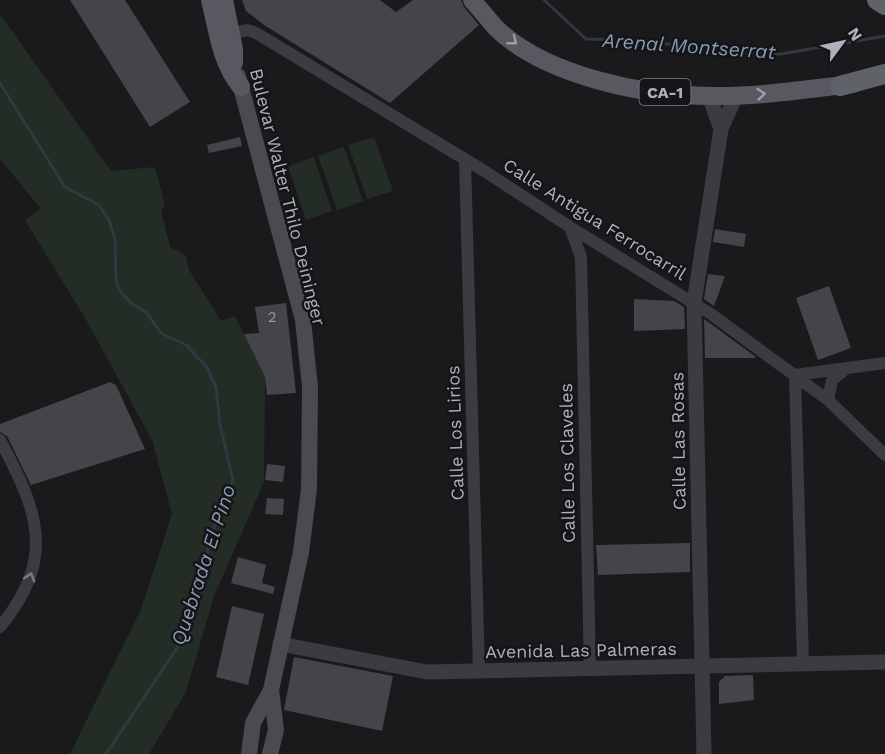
<svg xmlns="http://www.w3.org/2000/svg" width="885" height="754" viewBox="0 0 885 754" font-family="'Work Sans',sans-serif">
<style>
.green{fill:#242c26}
.lines{fill:none;stroke-linecap:round;stroke-linejoin:round}
.stream{stroke:#313840;stroke-width:3}
.building{fill:#444549}
.minor{stroke:#3b3c41;stroke-width:12}
.tertiary{stroke:#3b3c41;stroke-width:15}
.secondary{stroke:#494b51;stroke-width:16}
.primary{stroke:#585960;stroke-width:18}
.trunk{stroke:#606269;stroke-width:20}
.oneway{stroke:#9c9fa9}
.oneway2{stroke:#7a7c84}
.labels{text-anchor:middle;dominant-baseline:central;stroke-width:5;stroke-linejoin:round;paint-order:stroke}
.number-label{font-size:15px;fill:#93969e}
.shield{fill:#151517;stroke:#7f828a;stroke-width:1.5}
.shield-label{font-size:16px;font-weight:bold;fill:#adb1bb}
.street-label{font-size:18px;fill:#adb1bb;stroke:#151517}
.water-label{font-size:20px;font-style:italic;fill:#879bb3;stroke:#151517}
</style>
<rect width="100%" height="100%" fill="#1a1a1c"/>
<path class="green" d="M 0,14 L 111,171 L 155,167 L 165,205 L 161,211 L 170,247 L 186,256 L 189,270 L 221,321 L 235,316 L 265,377 L 264,482 L 214,596 L 186,692 L 149,754 L 70,754 L 141,609 L 172,514 L 152,440 L 85,318 L 25,220 L 41,209 L 0,159 Z
M 374,137 L 393,191 L 367,199 L 348,145 Z
M 344,147 L 363,201 L 337,210 L 318,156 Z
M 314,157 L 332,211 L 306,220 L 288,166 Z"/>
<g class="lines">
<path class="stream" d="M 544,0 L 586,39 L 653,41 L 691,49 L 732,53 L 781,54 L 885,36
M 0,83 L 65,187 L 99,205 L 109,220 L 115,239 L 116,281 L 120,291 L 132,304 L 146,312 L 161,333 L 186,345 L 206,366 L 216,387 L 220,424 L 233,481 L 210,537 L 206,563 L 177,648 L 106,754"/>
</g>
<path class="building" d="M 70,0 L 125,0 L 190,102 L 150,127 Z
M 242,0 L 380,0 L 396,12 L 413,0 L 461,0 L 464,7 L 479,25 L 390,103 L 264,25 L 246,11 Z
M 240,137 L 242,146 L 209,153 L 207,145 Z
M 715,229 L 746,234 L 744,247 L 713,242 Z
M 708,274 L 725,276 L 714,306 L 704,299 Z
M 829,286 L 851,348 L 818,360 L 796,298 Z
M 634,299 L 674,301 L 684,307 L 685,329 L 634,331 Z
M 286,303 L 296,393 L 267,395 L 265,377 L 244,334 L 259,333 L 255,307 Z
M 704,319 L 756,357 L 755,358 L 705,358 Z
M 110,382 L 116,385 L 145,449 L 31,485 L 7,436 L 0,432 L 0,424 Z
M 267,464 L 285,466 L 283,482 L 265,480 Z
M 267,498 L 284,499 L 283,515 L 265,514 Z
M 690,543 L 690,572 L 598,575 L 596,545 Z
M 238,557 L 266,565 L 262,583 L 275,587 L 273,594 L 231,583 Z
M 232,606 L 264,614 L 248,685 L 216,677 Z
M 294,657 L 393,676 L 382,731 L 284,710 Z
M 753,675 L 754,700 L 719,704 L 719,682 L 725,676 Z"/>
<g class="lines">
<path class="minor" d="M 226,34 L 248,30 L 256,33 L 486,172 L 570,227 L 711,314 L 828,400 L 885,455
M 465,159 L 479,672
M 570,227 L 581,257 L 590,669
M 828,400 L 832,380 L 843,371
M 0,440 C 38,511 57,558 0,627
M 803,663 L 795,375 L 885,363"/>
<path class="tertiary" d="M 709,96 L 721,129
M 280,644 L 427,672 L 885,662
M 704,754 L 694,303 L 721,129 L 736,96"/>
<path class="secondary" d="M 238,76 L 303,320 L 310,387 L 309,489 L 301,552 L 271,690 L 276,730 L 270,754
M 249,754 L 253,723 L 271,690"/>
<path class="primary" d="M 210,0 C 218,31 220,61 241,87
M 224,0 L 234,49 L 234,63
M 472,0 C 480,9 488,19 496,28 C 545,76 644,96 711,96 C 758,97 806,89 853,84"/>
<path class="trunk" d="M 877,0 L 885,5
M 840,86 L 885,74"/>
</g>
<defs><path id="oneway-chevron" d="M-2-3.5L2.5 0L-2 3.5" fill="none" stroke-width="1.6" stroke-linecap="round" stroke-linejoin="round" transform="scale(1.5)"/></defs>
<g class="oneway">
<use href="#oneway-chevron" transform="translate(513 41) rotate(38)"/>
<use href="#oneway-chevron" transform="translate(761 94) rotate(-6)"/>
</g>
<use class="oneway2" href="#oneway-chevron" transform="translate(30 577) rotate(-73)"/>
<g class="labels">
<g class="number-label">
<text x="272" y="317">2</text>
</g>
<rect class="shield" x="639.5" y="79" width="51" height="26" rx="4.5"/>
<g class="shield-label">
<text x="665" y="92">CA-1</text>
</g>
<g class="street-label">
<text transform="translate(288 197) rotate(76)">Bulevar Walter Thilo Deininger</text>
<text transform="translate(595 219) rotate(32)">Calle Antigua Ferrocarril</text>
<text transform="translate(455 433) rotate(-92)">Calle Los Lirios</text>
<text transform="translate(678 441) rotate(-91)">Calle Las Rosas</text>
<text transform="translate(567 463) rotate(-91)">Calle Los Claveles</text>
<text transform="translate(581 650) rotate(-1)">Avenida Las Palmeras</text>
</g>
<g class="water-label">
<text transform="translate(689 46) rotate(4)">Arenal Montserrat</text>
<text transform="translate(203 565) rotate(-72)">Quebrada El Pino</text>
</g>
</g>
<g transform="translate(843 42) rotate(57)" stroke="#151517" stroke-width="4.5" paint-order="stroke">
<path d="M0-4.5L10 22L0 15L-10 22Z" fill="#adb1bb"/>
<text y="-9" font-size="16" font-weight="bold" text-anchor="middle" fill="#adb1bb">N</text>
</g>
</svg>
